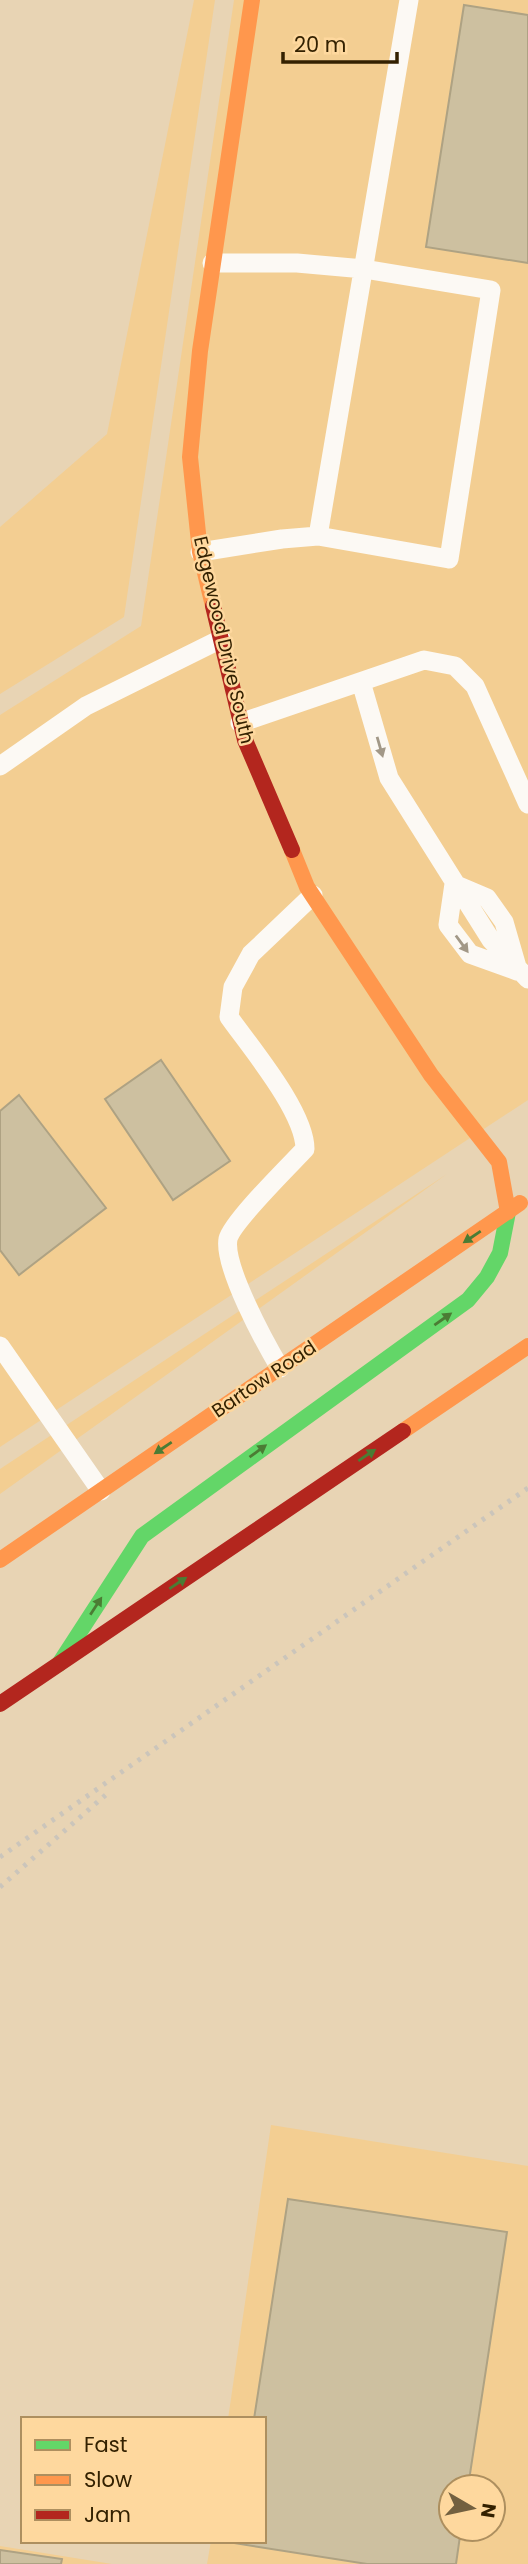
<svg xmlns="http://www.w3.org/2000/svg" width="528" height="2564" viewBox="0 0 528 2564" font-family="Poppins,sans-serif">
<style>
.built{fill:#f3ce92;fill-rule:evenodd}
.building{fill:#cdc0a0;stroke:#aea283;stroke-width:2}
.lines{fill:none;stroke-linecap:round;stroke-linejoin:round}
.lane{stroke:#fcf9f4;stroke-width:19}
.fast{stroke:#63d668;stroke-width:16}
.slow{stroke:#ff974d;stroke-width:16}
.jam{stroke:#b3261e;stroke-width:16}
.rail{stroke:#cbc5bb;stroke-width:5;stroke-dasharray:3.5 7;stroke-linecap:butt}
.oneway{fill:#a29887}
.oneway2{fill:#4b7c34}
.labels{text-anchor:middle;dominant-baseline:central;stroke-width:5;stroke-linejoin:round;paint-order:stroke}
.street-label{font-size:19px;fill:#332101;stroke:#fed89e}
</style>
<rect width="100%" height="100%" fill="#e8d4b4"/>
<path class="built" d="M 194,0 L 215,0 L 124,617 L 0,694 L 0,527 L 107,434 Z
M 234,0 L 528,0 L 528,1100 L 0,1447 L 0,715 L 141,626 Z
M 447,1174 L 0,1494 L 0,1469 Z
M 271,2125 L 528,2166 L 528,2564 L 207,2564 L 211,2541 L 264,2541 L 264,2419 L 228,2419 ZM 451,2487 L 493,2487 L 493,2529 L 451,2529 Z
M 0,2546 L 112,2564 L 0,2564 Z"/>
<path class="building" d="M 464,5 L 528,15 L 528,263 L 426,247 Z
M 161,1060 L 230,1161 L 173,1200 L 105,1099 Z
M 19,1095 L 106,1208 L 19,1275 L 0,1250 L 0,1111 Z
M 288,2199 L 507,2232 L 468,2487 L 451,2487 L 451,2529 L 461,2529 L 456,2564 L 367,2564 L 234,2543 L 235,2541 L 264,2541 L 264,2419 L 254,2419 Z
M 0,2550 L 62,2559 L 61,2564 L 0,2564 Z"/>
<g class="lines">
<path class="lane" d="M 212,263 L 297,263 L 364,269 L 491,290 L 449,559 L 318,536 L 409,0
M 200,552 L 282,539 L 318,536
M 361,682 L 389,778 L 491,940 L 528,979
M 240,723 L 424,660 L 455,666 L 475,686 L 528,804
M 0,766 L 86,706 L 221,639
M 454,884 L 448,925 L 470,954 L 517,971
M 454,884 L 487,898 L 504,922 L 517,967
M 0,1346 L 101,1491
M 280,1368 C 265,1343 223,1266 228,1239 C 232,1222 290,1165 305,1149 C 305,1112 251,1048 229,1017 L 233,987 L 251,954 L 313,895"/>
<path class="fast" d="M 59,1664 L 142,1536 L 468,1300 L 487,1277 L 500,1253 L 508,1212"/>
<path class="slow" d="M 213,606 L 200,552 L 190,457 L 200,351 L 252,0
M 292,850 L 307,887 L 431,1075 L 499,1162 L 508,1212
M 403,1431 L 528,1346
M 0,1560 L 520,1203"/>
<path class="jam" d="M 213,606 L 245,740 L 292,850
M 0,1704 L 403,1431"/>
<path class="rail" d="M 0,1857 L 528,1488
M 0,1887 L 109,1792"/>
</g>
<defs><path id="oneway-solid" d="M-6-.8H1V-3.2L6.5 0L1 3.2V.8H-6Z" transform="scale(1.75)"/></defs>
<g class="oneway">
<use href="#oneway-solid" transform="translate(380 747) rotate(74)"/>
<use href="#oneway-solid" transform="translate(462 944) rotate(54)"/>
</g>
<g class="oneway2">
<use href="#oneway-solid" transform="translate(472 1237) rotate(146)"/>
<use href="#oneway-solid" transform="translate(443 1319) rotate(-35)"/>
<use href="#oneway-solid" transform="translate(163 1448) rotate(146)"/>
<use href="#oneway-solid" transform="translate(258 1451) rotate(-36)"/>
<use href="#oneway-solid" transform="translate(367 1455) rotate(-34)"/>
<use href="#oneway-solid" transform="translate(178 1583) rotate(-34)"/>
<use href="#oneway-solid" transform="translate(96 1606) rotate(-57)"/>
</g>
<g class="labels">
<g class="street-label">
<text transform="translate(224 640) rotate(77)">Edgewood Drive South</text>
<text transform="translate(264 1379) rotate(-34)">Bartow Road</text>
</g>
</g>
<rect x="21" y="2417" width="245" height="126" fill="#fed89e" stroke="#ad8f5f" stroke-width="2"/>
<rect x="35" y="2440" width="35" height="10" fill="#63d668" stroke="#ad8f5f" stroke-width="2"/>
<text x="84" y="2452" font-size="21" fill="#332101">Fast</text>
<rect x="35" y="2475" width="35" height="10" fill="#ff974d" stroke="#ad8f5f" stroke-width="2"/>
<text x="84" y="2487" font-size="21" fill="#332101">Slow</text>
<rect x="35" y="2510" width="35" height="10" fill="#b3261e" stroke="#ad8f5f" stroke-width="2"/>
<text x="84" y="2522" font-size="21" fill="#332101">Jam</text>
<g transform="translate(472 2508) rotate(99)"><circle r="33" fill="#fed89e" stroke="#ad8f5f" stroke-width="2"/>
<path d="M0-5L12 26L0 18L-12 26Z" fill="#726040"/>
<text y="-10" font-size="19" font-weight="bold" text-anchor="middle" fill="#332101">N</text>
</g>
<path d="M283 52v10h114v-10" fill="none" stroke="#332101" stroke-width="3.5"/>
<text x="294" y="52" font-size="21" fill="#332101" stroke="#fed89e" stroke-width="5" paint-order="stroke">20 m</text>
</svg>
